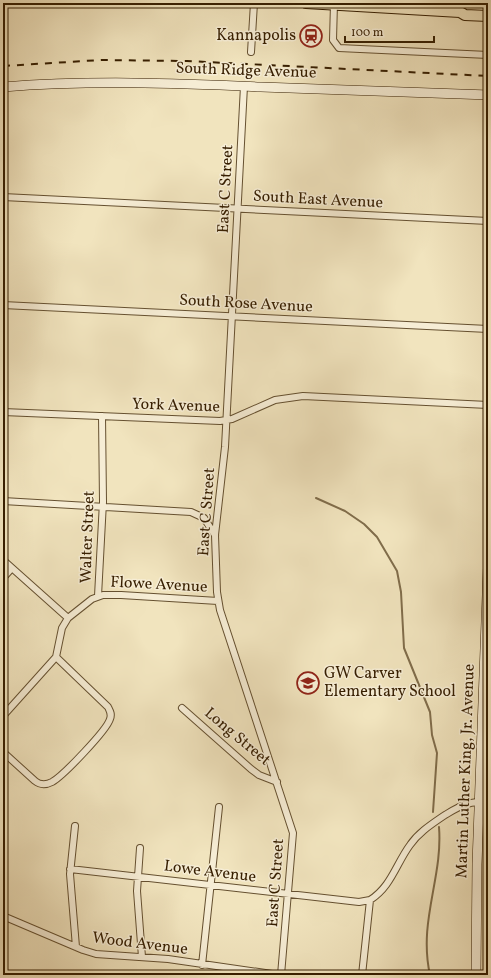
<svg xmlns="http://www.w3.org/2000/svg" width="491" height="978" viewBox="0 0 491 978" font-family="Vollkorn,serif">
<style>
.lines{fill:none;stroke-linecap:round;stroke-linejoin:round}
.stream{stroke:#806d4b;stroke-width:2}
.street-casing{stroke:#655030;stroke-width:8}
.secondary-casing{stroke:#361e00;stroke-width:10}
.primary-casing{stroke:#361e00;stroke-width:12}
.street{stroke:#f6edd5;stroke-width:6}
.secondary{stroke:#f6edd5;stroke-width:9}
.primary{stroke:#f1e4be;stroke-width:10}
.rail{stroke:#361e00;stroke-width:2;stroke-dasharray:7 7;stroke-linecap:butt}
.labels{text-anchor:middle;dominant-baseline:central;stroke-width:3;stroke-linejoin:round;paint-order:stroke}
.poi-label{font-size:16px;fill:#361e00;stroke:#f6edd5;text-anchor:end}
.street-label{font-size:16px;fill:#361e00;stroke:#f6edd5}
</style>
<rect width="100%" height="100%" fill="#f1e4be"/>
<filter id="stains"><feTurbulence type="fractalNoise" baseFrequency=".005" numOctaves="4"/><feColorMatrix values="0 0 0 0 .2 0 0 0 0 .09 0 0 0 0 .02 0 0 0 .5 -.17"/></filter>
<radialGradient id="worn" r=".72"><stop offset=".6" stop-color="#630" stop-opacity="0"/><stop offset="1" stop-color="#630" stop-opacity=".3"/></radialGradient>
<g class="lines">
<path class="stream" d="M 316,498 L 345,511 L 364,524 L 377,537 L 397,571 L 401,592 L 404,648 L 430,712 L 432,735 L 437,753 L 433,812
M 430,975 C 418,921 443,878 439,827"/>
<g class="street-casing">
<path id="street" d="M 334,3 L 333,40 L 339,48 L 488,55
M 251,52 L 254,3
M 244,86 L 225,447 L 215,535 L 217,592 L 220,610 L 293,833 L 281,975
M 3,107 L 4,87
M 3,197 L 488,221
M 3,305 L 488,329
M 3,412 L 220,421 L 232,419 L 275,400 L 303,396 L 488,405
M 3,501 L 191,512 L 204,518 L 215,535
M 3,560 L 68,618
M 3,578 L 12,568
M 98,596 L 103,502 L 102,416
M 182,708 L 251,769 L 259,775 L 277,782
M 3,716 L 56,657 L 62,628 L 68,618 L 92,599 L 103,595 L 121,595 L 218,601
M 3,752 L 35,781 C 40,785 46,785 52,782 C 63,776 107,730 110,719 C 112,714 110,711 108,707 L 56,657
M 480,787 L 488,783
M 75,826 L 70,874 L 76,947
M 140,848 L 137,891 L 142,957
M 70,869 L 359,902 L 370,900
M 3,916 L 83,950 L 96,954 L 168,959 L 279,975
M 202,965 L 219,807
M 362,975 L 370,900 C 391,887 396,864 410,845 C 419,832 432,824 445,815 C 457,808 466,802 480,802"/>
</g>
<g class="secondary-casing">
<path id="secondary" d="M 3,87 C 89,80 175,83 261,87 C 336,90 412,93 488,95
M 476,975 L 477,864 L 488,568"/>
</g>
<g class="primary-casing">
<path id="primary" d="M 306,3 L 460,12 L 465,15 L 488,16"/>
</g>
<use href="#street" class="street"/>
<use href="#secondary" class="secondary"/>
<use href="#primary" class="primary"/>
<path class="rail" d="M 3,66 L 101,60 L 187,61 L 488,76"/>
</g>
<defs>
<g id="station-ring" transform="scale(1.15)"><circle r="9.5" fill="#f6edd5" stroke="#8f2418" stroke-width="1.5"/><path d="M-3-6H3Q5-6 5-4V2Q5 4 3 4L4.5 6H3L1.5 4h-3L-3 6H-4.5L-3 4Q-5 4-5 2V-4Q-5-6-3-6ZM-3.5-4v3h7v-3ZM-3.5 1v1.5H-2V1ZM2 1v1.5H3.5V1Z" fill="#8f2418"/></g>
<g id="school-ring" transform="scale(1.15)"><circle r="9.5" fill="#f6edd5" stroke="#8f2418" stroke-width="1.5"/><path d="M0-5L7-2L0 1L-7-2ZM-4 1L0 2.5L4 1V4Q0 6-4 4Z" fill="#8f2418"/></g>
</defs>
<g fill-rule="evenodd">
<use href="#station-ring" x="311" y="36"/>
<use href="#school-ring" x="308" y="683"/>
</g>
<g class="labels">
<g class="poi-label">
<text x="296" y="36">Kannapolis</text>
<text x="324" y="674" text-anchor="start">GW Carver<tspan x="324" dy="18">Elementary School</tspan></text>
</g>
<g class="street-label">
<text transform="translate(246 71) rotate(2)">South Ridge Avenue</text>
<text transform="translate(226 189) rotate(-87)">East C Street</text>
<text transform="translate(318 200) rotate(3)">South East Avenue</text>
<text transform="translate(246 304) rotate(3)">South Rose Avenue</text>
<text transform="translate(176 406) rotate(2)">York Avenue</text>
<text transform="translate(207 512) rotate(-86)">East C Street</text>
<text transform="translate(88 537) rotate(-88)">Walter Street</text>
<text transform="translate(159 585) rotate(3)">Flowe Avenue</text>
<text transform="translate(237 737) rotate(40)">Long Street</text>
<text transform="translate(466 771) rotate(-88)">Martin Luther King, Jr. Avenue</text>
<text transform="translate(210 872) rotate(7)">Lowe Avenue</text>
<text transform="translate(276 883) rotate(-86)">East C Street</text>
<text transform="translate(140 944) rotate(7)">Wood Avenue</text>
</g>
</g>
<rect width="491" height="978" fill="none" stroke="#f1e4be" stroke-width="16"/>
<rect x="4" y="4" width="483" height="970" fill="none" stroke="#361e00" stroke-width="2"/>
<rect x="8" y="8" width="475" height="962" fill="none" stroke="#361e00"/>
<path d="M345 36v6h89v-6" fill="none" stroke="#361e00" stroke-width="2"/>
<text x="351" y="36" font-size="12" fill="#361e00" stroke="#f6edd5" stroke-width="3" paint-order="stroke">100 m</text>
<rect width="100%" height="100%" filter="url(#stains)"/>
<rect width="100%" height="100%" fill="url(#worn)"/>
</svg>
